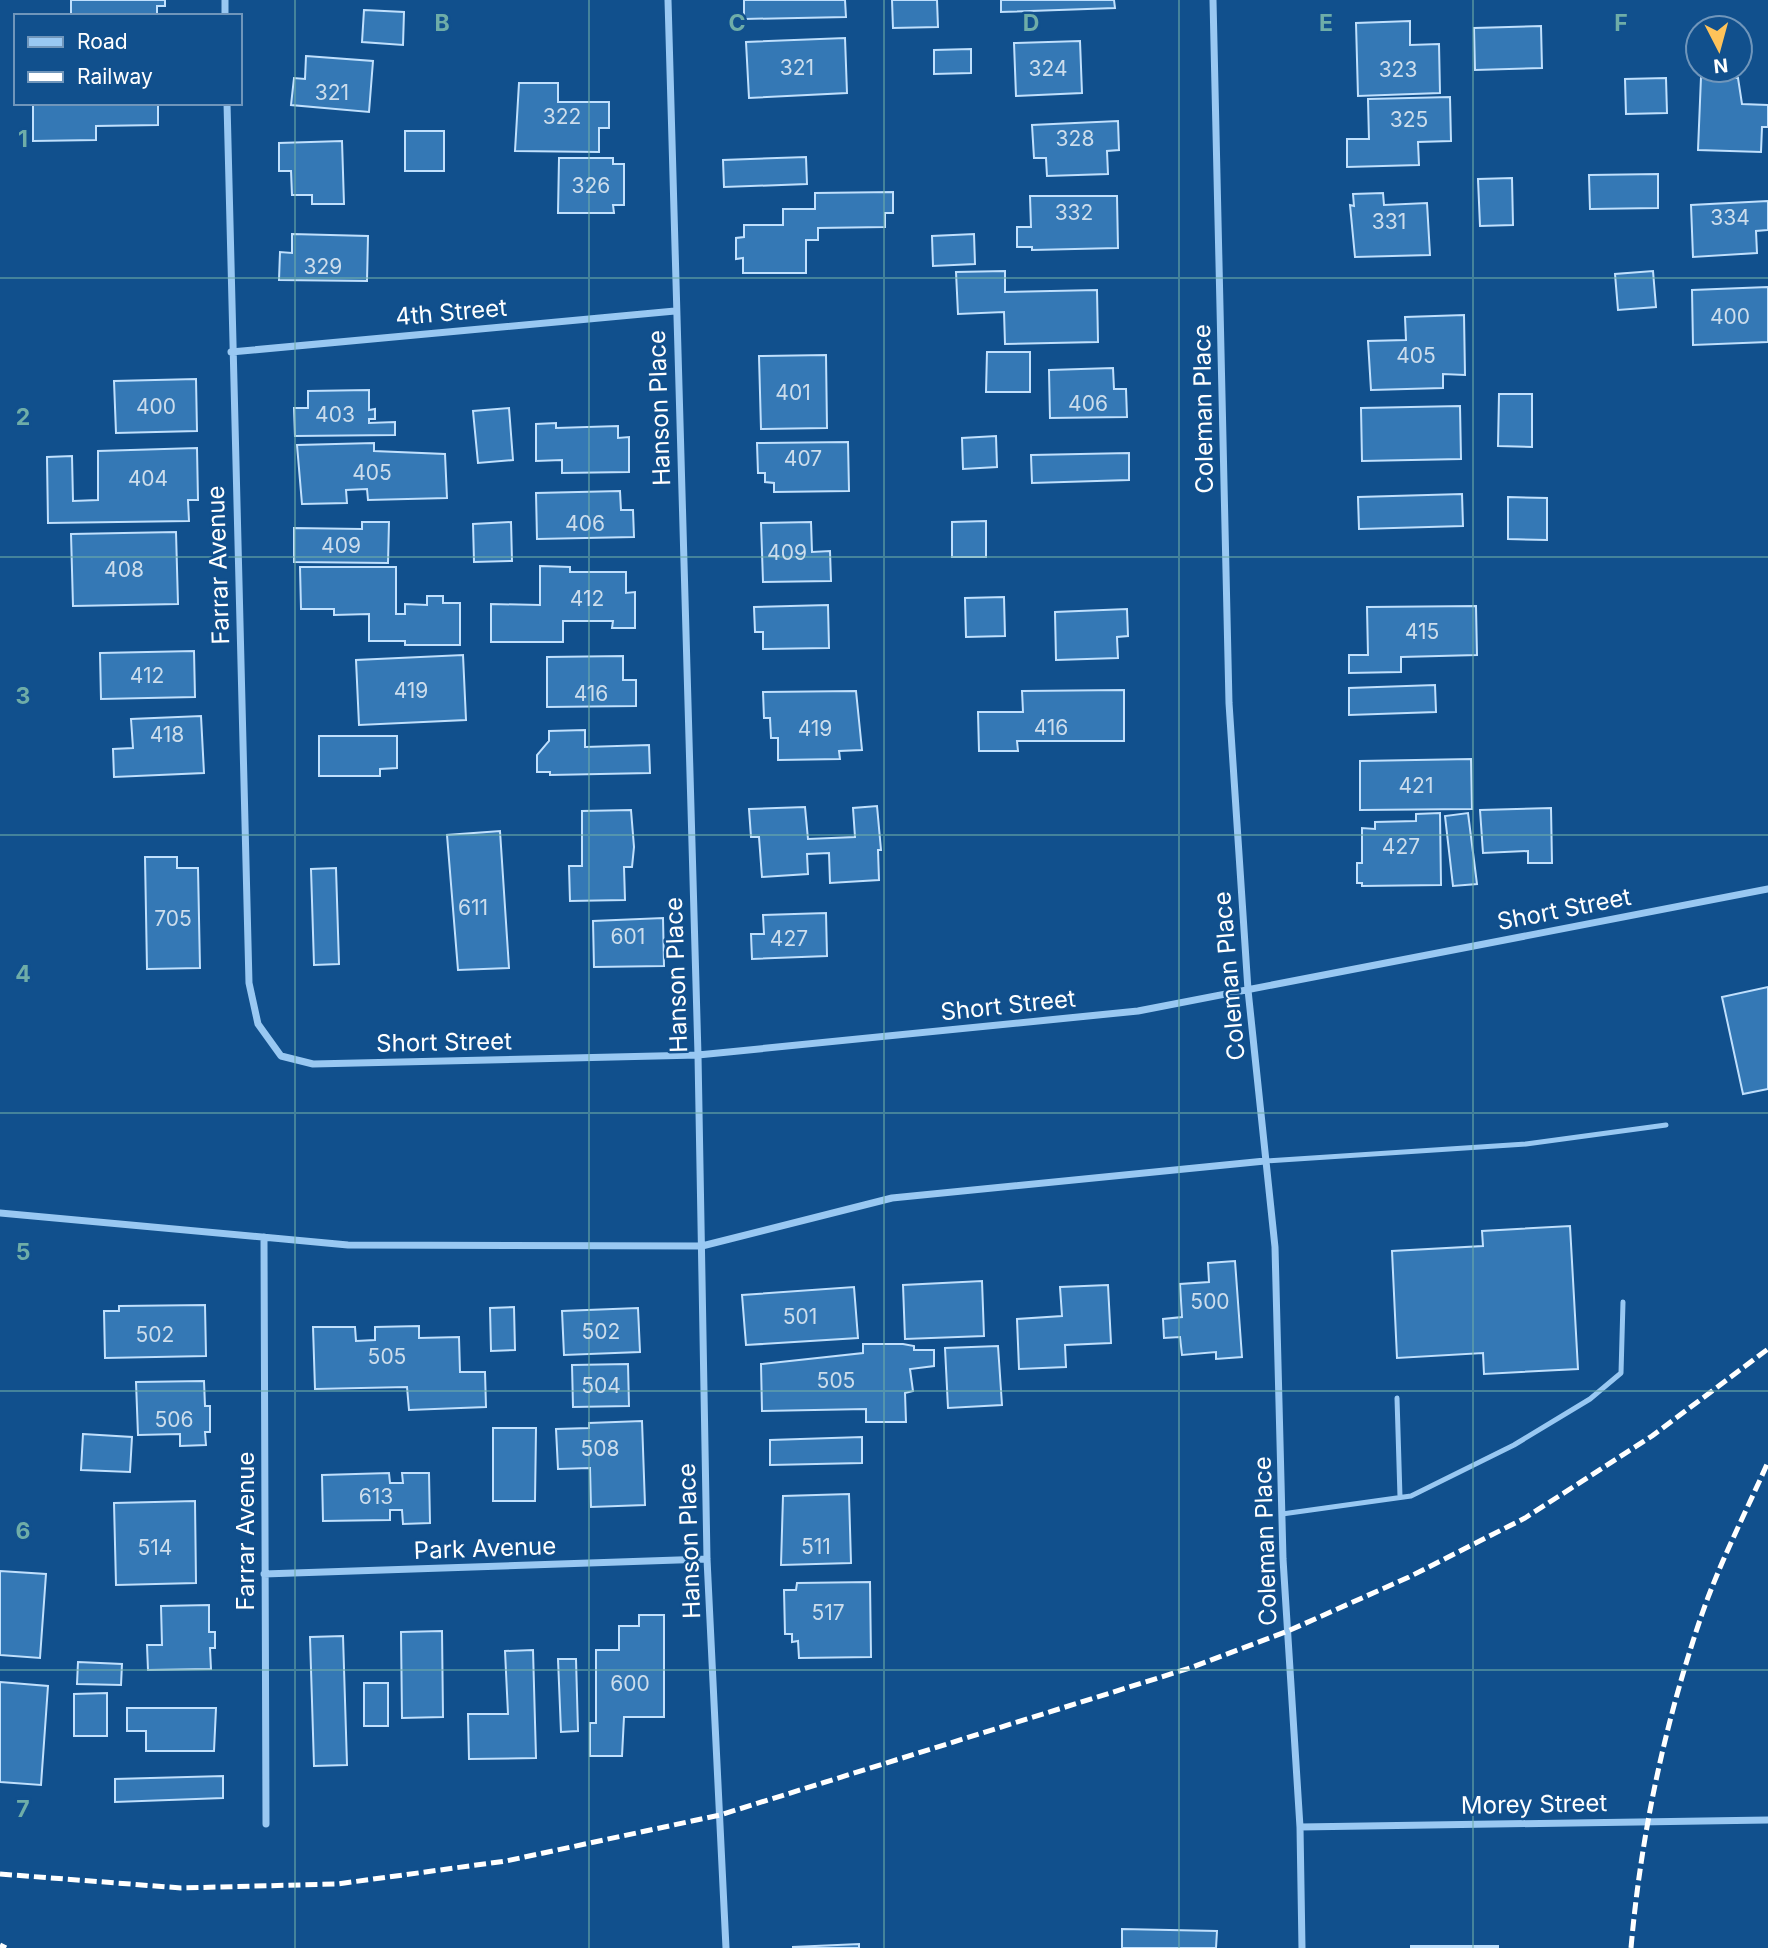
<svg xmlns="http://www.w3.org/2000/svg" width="1768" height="1948" viewBox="0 0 1768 1948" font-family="Inter,sans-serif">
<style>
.building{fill:#3478b5;stroke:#c0e0fd;stroke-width:2}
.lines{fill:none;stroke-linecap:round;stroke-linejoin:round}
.lane{stroke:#99c8f2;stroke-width:5}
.street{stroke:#99c8f2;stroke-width:7}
.rail{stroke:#fff;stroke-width:5;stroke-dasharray:12 5;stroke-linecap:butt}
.grid{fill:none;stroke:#6fada8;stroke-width:2;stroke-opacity:0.55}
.labels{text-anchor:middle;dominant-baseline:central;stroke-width:5;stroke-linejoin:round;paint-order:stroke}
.number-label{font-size:21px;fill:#ccddec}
.street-label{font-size:24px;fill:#fff;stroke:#11508d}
.grid-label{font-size:23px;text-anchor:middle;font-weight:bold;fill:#6fada8;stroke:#11508d;stroke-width:5;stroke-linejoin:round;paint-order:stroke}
</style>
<rect width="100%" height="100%" fill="#11508d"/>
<path class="building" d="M 71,0 L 165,0 L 165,6 L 157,6 L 157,16 L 71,16 Z
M 744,0 L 845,0 L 846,17 L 744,19 Z
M 892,0 L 937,0 L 938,27 L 893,28 Z
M 1001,0 L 1114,0 L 1115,8 L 1001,12 Z
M 364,10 L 404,12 L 403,45 L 362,42 Z
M 1410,21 L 1410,45 L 1439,44 L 1440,93 L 1358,96 L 1356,23 Z
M 1541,26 L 1542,68 L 1475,70 L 1474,28 Z
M 845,38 L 847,93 L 749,98 L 746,42 Z
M 1080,41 L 1082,93 L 1016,96 L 1014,43 Z
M 971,49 L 971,73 L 934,74 L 934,50 Z
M 306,56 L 373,61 L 369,112 L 291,105 L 294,78 L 305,79 Z
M 1701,77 L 1738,78 L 1742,104 L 1768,105 L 1768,127 L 1762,127 L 1761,152 L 1698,150 Z
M 1666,78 L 1667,113 L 1626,114 L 1625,79 Z
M 519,83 L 558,83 L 558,102 L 609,102 L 609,128 L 599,128 L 599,152 L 515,151 Z
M 1450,97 L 1451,141 L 1418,142 L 1419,165 L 1347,167 L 1347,139 L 1369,139 L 1368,99 Z
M 33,103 L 158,103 L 158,125 L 96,126 L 96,140 L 33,141 Z
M 1118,121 L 1119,150 L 1107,151 L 1108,174 L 1047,176 L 1046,158 L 1034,158 L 1032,125 Z
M 405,131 L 444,131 L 444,171 L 405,171 Z
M 342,141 L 344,204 L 312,204 L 312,195 L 292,195 L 291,171 L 279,171 L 279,143 Z
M 806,157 L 807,184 L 724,187 L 723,160 Z
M 559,158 L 613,158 L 613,164 L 624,164 L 624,205 L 613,205 L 614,213 L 558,213 Z
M 1658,174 L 1658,208 L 1590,209 L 1589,175 Z
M 1512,178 L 1513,225 L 1480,226 L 1478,179 Z
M 893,192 L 893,213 L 885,213 L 885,227 L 818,228 L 818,240 L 806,240 L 806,273 L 743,273 L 743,258 L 736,259 L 736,238 L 744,237 L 744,225 L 783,225 L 783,209 L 815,209 L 815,193 Z
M 1383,193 L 1384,205 L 1427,203 L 1430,255 L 1355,257 L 1350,205 L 1354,206 L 1353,194 Z
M 1030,196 L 1117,196 L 1118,248 L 1032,250 L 1032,247 L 1017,247 L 1017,227 L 1031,227 Z
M 1768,201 L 1768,230 L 1756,231 L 1757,253 L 1693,257 L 1691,205 Z
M 292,234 L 368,236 L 367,281 L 279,280 L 280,252 L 292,253 Z
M 974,234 L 975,264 L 933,266 L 932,236 Z
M 1005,271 L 1005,292 L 1097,290 L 1098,342 L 1005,344 L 1004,312 L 958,314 L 956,272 Z
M 1653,271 L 1656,307 L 1618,310 L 1615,274 Z
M 1768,287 L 1768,342 L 1693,345 L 1692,290 Z
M 1464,315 L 1465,375 L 1443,374 L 1443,388 L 1371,390 L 1368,341 L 1406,340 L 1405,317 Z
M 987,352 L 1030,352 L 1030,392 L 986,392 Z
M 826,355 L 827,428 L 761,429 L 759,356 Z
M 1113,368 L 1114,389 L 1126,389 L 1127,417 L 1050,418 L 1049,370 Z
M 196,379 L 197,431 L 116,433 L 114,381 Z
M 369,390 L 369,410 L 375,409 L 375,419 L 369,419 L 369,423 L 395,422 L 395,435 L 295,436 L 294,408 L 308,408 L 308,391 Z
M 1499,394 L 1532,394 L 1532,447 L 1498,446 Z
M 1460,406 L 1461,459 L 1362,461 L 1361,408 Z
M 509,408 L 513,460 L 478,463 L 473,411 Z
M 556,423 L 556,428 L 618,426 L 618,438 L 629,437 L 629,472 L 562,473 L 562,460 L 536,461 L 536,424 Z
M 996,436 L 997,467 L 963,469 L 962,438 Z
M 848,442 L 849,491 L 774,492 L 774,483 L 765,482 L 765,473 L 758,473 L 757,443 Z
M 374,443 L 374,451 L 445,454 L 447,498 L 368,500 L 367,489 L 346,490 L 347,503 L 302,504 L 297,445 Z
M 197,448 L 198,500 L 188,500 L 189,521 L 48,523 L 47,457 L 72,456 L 73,501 L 98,500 L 98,451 Z
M 1129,453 L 1129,480 L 1032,483 L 1031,455 Z
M 620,491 L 621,510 L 633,510 L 634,537 L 537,539 L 536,493 Z
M 1462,494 L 1463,526 L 1359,529 L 1358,497 Z
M 1508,497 L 1547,498 L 1547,540 L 1508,539 Z
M 986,521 L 986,557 L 952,557 L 952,522 Z
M 362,522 L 389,522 L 388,563 L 294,562 L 294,528 L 362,529 Z
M 511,522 L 512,561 L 474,562 L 473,524 Z
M 811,522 L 812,552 L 830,551 L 831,581 L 763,582 L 761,523 Z
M 176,532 L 178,604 L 73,606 L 71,534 Z
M 540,566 L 570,567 L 570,572 L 626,572 L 626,593 L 635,592 L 635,628 L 612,628 L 613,621 L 563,621 L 563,642 L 491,642 L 491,604 L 540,605 Z
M 300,567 L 396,567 L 396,614 L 405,614 L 405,604 L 427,605 L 427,596 L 443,596 L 443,603 L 460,603 L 460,645 L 405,645 L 405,641 L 369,641 L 369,614 L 334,615 L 334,609 L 301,609 Z
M 1004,597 L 1005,636 L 966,637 L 965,598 Z
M 828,605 L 829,648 L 763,649 L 763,632 L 755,632 L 754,607 Z
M 1476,606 L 1477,655 L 1401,657 L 1401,672 L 1349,673 L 1349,655 L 1368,655 L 1367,607 Z
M 1127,609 L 1128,636 L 1117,637 L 1118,658 L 1056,660 L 1055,612 Z
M 194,651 L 195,697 L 101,699 L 100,653 Z
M 463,655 L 466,720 L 359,725 L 356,660 Z
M 623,656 L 623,680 L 636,680 L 636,706 L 547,707 L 547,657 Z
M 1435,685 L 1436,712 L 1349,715 L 1349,688 Z
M 1124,690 L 1124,741 L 1017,741 L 1018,751 L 979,751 L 978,712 L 1023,712 L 1022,691 Z
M 856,691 L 862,750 L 839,751 L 840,759 L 778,760 L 778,738 L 771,738 L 770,718 L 764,718 L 763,692 Z
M 201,716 L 204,773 L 114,777 L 113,749 L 133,748 L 131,719 Z
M 585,730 L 585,747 L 649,745 L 650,773 L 550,775 L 550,772 L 537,772 L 537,755 L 549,741 L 549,731 Z
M 319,736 L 397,736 L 397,768 L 380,769 L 380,776 L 319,776 Z
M 1471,759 L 1472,809 L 1360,810 L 1360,761 Z
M 877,806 L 881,850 L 878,850 L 879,880 L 830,883 L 829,853 L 807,854 L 808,874 L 762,877 L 759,837 L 751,837 L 749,809 L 805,807 L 808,839 L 855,837 L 853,808 Z
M 1551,808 L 1552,863 L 1528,863 L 1528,851 L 1483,853 L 1480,810 Z
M 631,810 L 634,847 L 632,867 L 624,867 L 625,900 L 570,901 L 569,866 L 582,866 L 582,811 Z
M 1440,813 L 1441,885 L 1362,886 L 1362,883 L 1357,883 L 1357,863 L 1362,863 L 1362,828 L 1375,829 L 1375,822 L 1416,821 L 1416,814 Z
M 1468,813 L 1477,884 L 1453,886 L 1445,816 Z
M 500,831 L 509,968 L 458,970 L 447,835 Z
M 145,857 L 177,857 L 177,868 L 198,868 L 200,968 L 147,969 Z
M 336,868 L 339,964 L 314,965 L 311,869 Z
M 826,913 L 827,956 L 752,959 L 751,934 L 764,934 L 763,915 Z
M 663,918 L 664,966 L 594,967 L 593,921 Z
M 1768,987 L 1768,1089 L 1743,1094 L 1722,997 Z
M 1570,1226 L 1578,1369 L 1484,1374 L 1483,1353 L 1397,1358 L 1392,1251 L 1483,1246 L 1482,1231 Z
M 1235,1261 L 1242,1357 L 1216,1359 L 1216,1352 L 1182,1355 L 1180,1337 L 1164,1338 L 1163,1319 L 1182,1317 L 1180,1284 L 1209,1282 L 1208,1263 Z
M 982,1281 L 984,1336 L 905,1339 L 903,1285 Z
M 1108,1285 L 1111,1343 L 1065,1345 L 1066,1367 L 1019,1369 L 1017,1319 L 1062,1316 L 1060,1287 Z
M 854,1287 L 858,1338 L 746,1345 L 742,1295 Z
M 205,1305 L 206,1356 L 105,1358 L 104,1311 L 119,1311 L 119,1306 Z
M 514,1307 L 515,1350 L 491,1351 L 490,1308 Z
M 638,1308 L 640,1352 L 564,1355 L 562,1311 Z
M 419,1326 L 419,1338 L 459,1337 L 460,1372 L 485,1372 L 486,1407 L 409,1410 L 407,1387 L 315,1389 L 313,1327 L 355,1327 L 356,1341 L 375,1340 L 375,1327 Z
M 863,1344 L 903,1344 L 914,1346 L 914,1350 L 934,1350 L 934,1366 L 910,1369 L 913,1391 L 905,1393 L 906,1422 L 866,1422 L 866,1409 L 762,1411 L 761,1364 L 863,1353 Z
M 998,1346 L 1002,1405 L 948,1408 L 945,1348 Z
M 628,1364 L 629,1406 L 573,1407 L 572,1365 Z
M 204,1381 L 205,1406 L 210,1406 L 210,1432 L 205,1432 L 206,1445 L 180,1446 L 180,1434 L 138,1435 L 136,1382 Z
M 642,1421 L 645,1505 L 591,1507 L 590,1468 L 558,1469 L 556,1429 L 589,1428 L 589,1423 Z
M 493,1428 L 536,1428 L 535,1501 L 493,1501 Z
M 83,1434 L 132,1437 L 130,1472 L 81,1470 Z
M 862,1437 L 862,1463 L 770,1465 L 770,1440 Z
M 389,1473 L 390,1483 L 403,1483 L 402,1473 L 429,1473 L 430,1523 L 403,1524 L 402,1510 L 390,1510 L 390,1520 L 323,1521 L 322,1475 Z
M 849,1494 L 851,1563 L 781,1565 L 783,1496 Z
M 195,1501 L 196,1583 L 116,1585 L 114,1503 Z
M 0,1571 L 46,1574 L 40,1658 L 0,1655 Z
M 870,1582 L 871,1657 L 799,1658 L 798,1641 L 792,1642 L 792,1634 L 785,1634 L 784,1590 L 796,1590 L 797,1583 Z
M 209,1605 L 209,1632 L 215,1632 L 215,1648 L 210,1648 L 211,1669 L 148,1670 L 147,1645 L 162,1645 L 161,1606 Z
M 639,1615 L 664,1615 L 664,1717 L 624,1717 L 622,1756 L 590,1756 L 590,1723 L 596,1723 L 596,1650 L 619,1650 L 619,1626 L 639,1626 Z
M 442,1631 L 443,1717 L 402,1718 L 401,1632 Z
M 343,1636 L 347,1765 L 314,1766 L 310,1637 Z
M 533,1650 L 536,1758 L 469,1759 L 468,1714 L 508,1714 L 505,1651 Z
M 558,1659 L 576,1659 L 578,1731 L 561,1732 Z
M 78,1662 L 122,1664 L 121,1685 L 77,1684 Z
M 0,1682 L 48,1686 L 41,1785 L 0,1782 Z
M 364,1683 L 388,1683 L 388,1726 L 364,1726 Z
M 107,1693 L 107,1736 L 74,1736 L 74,1694 Z
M 127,1708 L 216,1708 L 214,1751 L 146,1751 L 146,1731 L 127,1731 Z
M 223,1776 L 223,1798 L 115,1802 L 115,1779 Z
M 1122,1929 L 1217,1931 L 1216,1948 L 1122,1948 Z
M 859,1944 L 859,1948 L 793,1948 L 793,1947 Z
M 1411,1946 L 1498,1946 L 1498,1948 L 1411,1948 Z"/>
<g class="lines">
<path class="lane" d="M 1265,1161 L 1526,1144 L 1666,1125
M 1397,1398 L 1400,1497
M 1282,1514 L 1411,1496 L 1514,1445 L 1590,1399 L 1621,1373 L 1623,1302"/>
<path class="street" d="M 225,0 L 225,16
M 668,0 L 698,1055 L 707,1559 L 726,1948
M 1213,0 L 1229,703 L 1248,990 L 1275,1247 L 1283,1559 L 1300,1827 L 1302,1948
M 227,103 L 249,983 L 258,1024 L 281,1056 L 313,1064 L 698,1055 L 1138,1011 L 1768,889
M 231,352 L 675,311
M 0,1213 L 348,1245 L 702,1246 L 892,1198 L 1265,1161
M 264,1237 L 266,1824
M 264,1574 L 707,1559
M 1300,1827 L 1768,1820"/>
<path class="rail" d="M 0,1874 L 181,1888 L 337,1884 L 506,1861 L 720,1815 L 1190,1668 L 1288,1631 L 1409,1577 L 1525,1518 L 1652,1436 L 1768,1349
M 0,1945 L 6,1948
M 1631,1948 C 1641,1834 1665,1722 1702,1614 C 1720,1562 1746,1512 1768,1462"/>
</g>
<path class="grid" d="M 295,0 L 295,1948M 589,0 L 589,1948M 884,0 L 884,1948M 1179,0 L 1179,1948M 1473,0 L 1473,1948M 0,278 L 1768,278M 0,557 L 1768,557M 0,835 L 1768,835M 0,1113 L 1768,1113M 0,1391 L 1768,1391M 0,1670 L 1768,1670"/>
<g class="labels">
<g class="number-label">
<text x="797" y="67">321</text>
<text x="1048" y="68">324</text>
<text x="1398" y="69">323</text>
<text x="332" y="92">321</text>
<text x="562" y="116">322</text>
<text x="1409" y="119">325</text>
<text x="1075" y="138">328</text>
<text x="591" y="185">326</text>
<text x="1074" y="212">332</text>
<text x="1730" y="217">334</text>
<text x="1389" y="221">331</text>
<text x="323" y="266">329</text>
<text x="1730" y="316">400</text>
<text x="1416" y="355">405</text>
<text x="793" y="392">401</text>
<text x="1088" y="403">406</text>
<text x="156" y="406">400</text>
<text x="335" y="414">403</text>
<text x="803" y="458">407</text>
<text x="372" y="472">405</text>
<text x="148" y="478">404</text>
<text x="585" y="523">406</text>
<text x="341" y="545">409</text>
<text x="787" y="552">409</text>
<text x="124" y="569">408</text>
<text x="587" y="598">412</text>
<text x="1422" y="631">415</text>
<text x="147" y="675">412</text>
<text x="411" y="690">419</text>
<text x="591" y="693">416</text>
<text x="1051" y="727">416</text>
<text x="815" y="728">419</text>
<text x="167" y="734">418</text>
<text x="1416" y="785">421</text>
<text x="1401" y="846">427</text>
<text x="473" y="907">611</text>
<text x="173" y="918">705</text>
<text x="628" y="936">601</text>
<text x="789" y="938">427</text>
<text x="1210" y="1301">500</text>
<text x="800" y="1316">501</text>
<text x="601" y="1331">502</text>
<text x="155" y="1334">502</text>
<text x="387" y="1356">505</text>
<text x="836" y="1380">505</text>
<text x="601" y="1385">504</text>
<text x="174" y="1419">506</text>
<text x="600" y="1448">508</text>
<text x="376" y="1496">613</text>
<text x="816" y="1546">511</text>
<text x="155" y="1547">514</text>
<text x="828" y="1612">517</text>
<text x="630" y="1683">600</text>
</g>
<g class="street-label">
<text transform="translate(451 312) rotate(-5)">4th Street</text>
<text transform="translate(659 408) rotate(-92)">Hanson Place</text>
<text transform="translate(1203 409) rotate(-91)">Coleman Place</text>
<text transform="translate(218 565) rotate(-92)">Farrar Avenue</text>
<text transform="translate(1564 909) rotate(-11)">Short Street</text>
<text transform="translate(676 975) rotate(-92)">Hanson Place</text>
<text transform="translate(1229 976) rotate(-95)">Coleman Place</text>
<text transform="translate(1008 1005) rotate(-6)">Short Street</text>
<text transform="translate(444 1042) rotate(-1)">Short Street</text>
<text transform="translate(245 1531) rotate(-90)">Farrar Avenue</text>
<text transform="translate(689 1541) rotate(-92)">Hanson Place</text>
<text transform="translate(1265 1541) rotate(-92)">Coleman Place</text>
<text transform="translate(485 1548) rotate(-2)">Park Avenue</text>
<text transform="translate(1534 1804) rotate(-1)">Morey Street</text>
</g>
</g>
<g class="grid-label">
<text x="442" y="31">B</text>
<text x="737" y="31">C</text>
<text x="1031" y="31">D</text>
<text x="1326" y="31">E</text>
<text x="1621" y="31">F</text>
<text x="23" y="147">1</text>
<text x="23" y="425">2</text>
<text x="23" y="704">3</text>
<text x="23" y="982">4</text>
<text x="23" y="1260">5</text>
<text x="23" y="1539">6</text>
<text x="23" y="1817">7</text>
</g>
<rect x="14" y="14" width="228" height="91" fill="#11508d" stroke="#7096bb" stroke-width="2"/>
<rect x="28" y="37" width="35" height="10" fill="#99c8f2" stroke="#7096bb" stroke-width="2"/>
<text x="77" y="49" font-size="21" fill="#ffffff">Road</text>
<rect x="28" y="72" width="35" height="10" fill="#ffffff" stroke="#7096bb" stroke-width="2"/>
<text x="77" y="84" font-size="21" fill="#ffffff">Railway</text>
<g transform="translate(1719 49) rotate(174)"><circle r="33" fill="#11508d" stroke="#7096bb" stroke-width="2"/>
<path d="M0-5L12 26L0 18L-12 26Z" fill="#ffc35a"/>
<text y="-10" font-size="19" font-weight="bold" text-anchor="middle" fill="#ffffff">N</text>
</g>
</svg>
